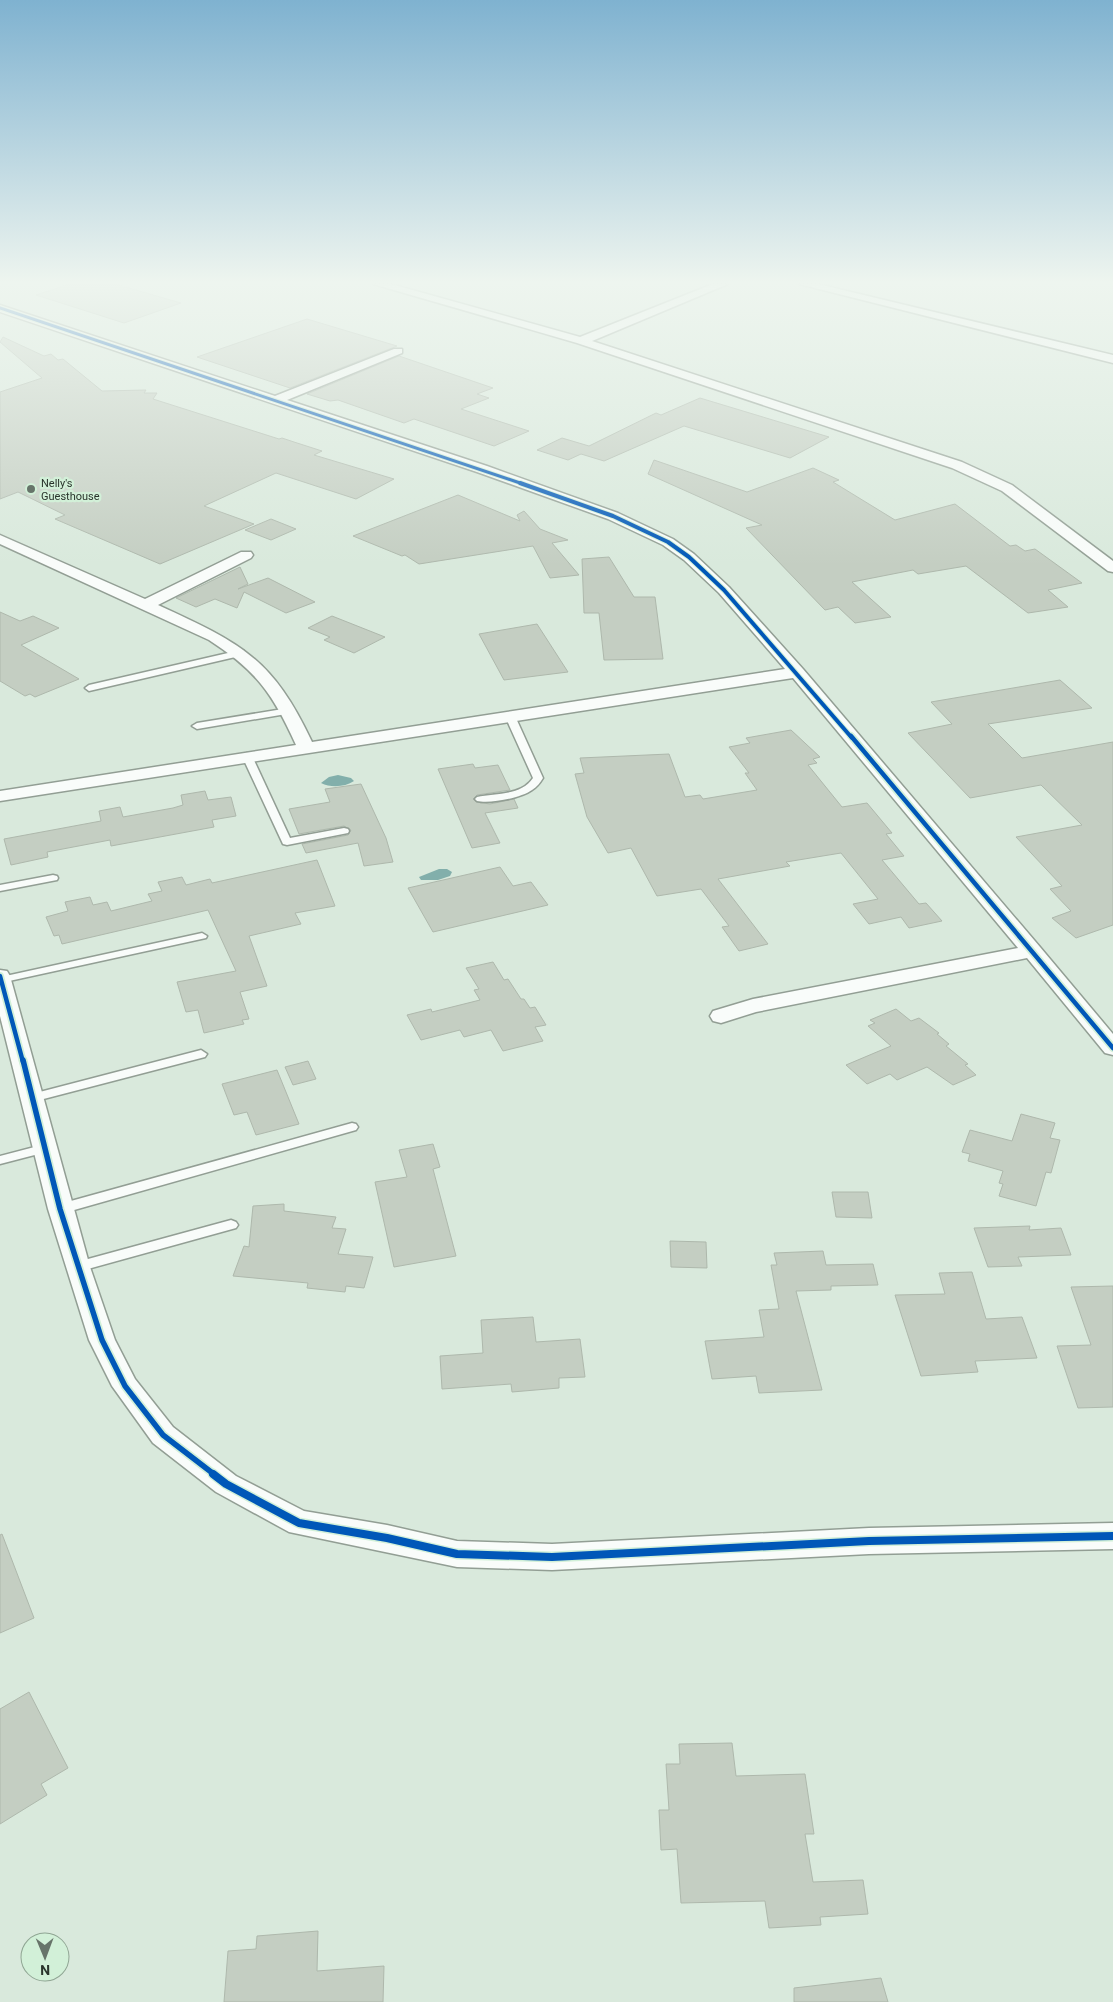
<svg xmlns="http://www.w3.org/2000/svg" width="1113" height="2002" viewBox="0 0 1113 2002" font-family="Roboto,sans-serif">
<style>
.water{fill:#82afab}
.building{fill:#c4cec2;stroke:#aeb8ac}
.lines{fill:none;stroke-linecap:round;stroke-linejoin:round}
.service-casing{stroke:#929e94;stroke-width:3}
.minor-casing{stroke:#929e94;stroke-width:3}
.service{fill:#f9fcfa;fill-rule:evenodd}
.minor{fill:#f9fcfa;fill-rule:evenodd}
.cycleway-far4-casing{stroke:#d2f0d8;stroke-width:5}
.cycleway-far3-casing{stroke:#d2f0d8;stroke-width:6}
.cycleway-far2-casing{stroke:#d2f0d8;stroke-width:8}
.cycleway-far1-casing{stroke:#d2f0d8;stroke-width:9}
.cycleway-casing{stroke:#d2f0d8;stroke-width:11}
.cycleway-far4{stroke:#0057b8;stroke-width:3}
.cycleway-far3{stroke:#0057b8;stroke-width:4}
.cycleway-far2{stroke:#0057b8;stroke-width:4.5}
.cycleway-far1{stroke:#0057b8;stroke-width:5.5}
.cycleway{stroke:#0057b8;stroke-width:8}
.poi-dot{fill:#67746a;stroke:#d2f0d8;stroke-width:2}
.labels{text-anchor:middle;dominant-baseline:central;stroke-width:4.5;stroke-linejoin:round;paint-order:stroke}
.far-poi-label{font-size:11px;fill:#2a352c;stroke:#d2f0d8;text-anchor:start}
</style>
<rect width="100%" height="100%" fill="#d9e9dc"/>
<path class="water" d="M 338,775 L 351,778 L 354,781 C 345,787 331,788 321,783 L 329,777 Z
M 439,869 L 447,869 L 452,872 L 450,876 L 438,880 L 421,880 L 419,877 Z"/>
<path class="building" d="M 70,284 L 115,284 L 181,303 L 124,323 L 36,295 Z
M 307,319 L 397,346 L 290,388 L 197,357 Z
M 3,337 L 44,356 L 51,354 L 58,360 L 63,359 L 102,391 L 146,390 L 144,393 L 157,393 L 153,399 L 279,439 L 282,438 L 294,442 L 322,451 L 314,455 L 394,479 L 356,499 L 276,473 L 204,506 L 254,524 L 160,564 L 55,519 L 65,515 L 18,492 L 0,499 L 0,392 L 42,378 L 0,342 Z
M 399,356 L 493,388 L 477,394 L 489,398 L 461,409 L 529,431 L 494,446 L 414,419 L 404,423 L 338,400 L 330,401 L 307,394 Z
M 700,398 L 829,437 L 790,458 L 684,426 L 604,461 L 581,454 L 568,460 L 537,450 L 562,438 L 589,446 L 656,413 L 661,415 Z
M 654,460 L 747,492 L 813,468 L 839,480 L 833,482 L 895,520 L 955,504 L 1010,546 L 1016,545 L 1025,551 L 1035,549 L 1082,583 L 1048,590 L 1068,607 L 1028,613 L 966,566 L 918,574 L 913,570 L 852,582 L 891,617 L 855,623 L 838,607 L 825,610 L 746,528 L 762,525 L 648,474 Z
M 458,495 L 520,521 L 517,515 L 524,511 L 540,529 L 568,540 L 552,543 L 579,575 L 550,578 L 533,546 L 419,564 L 405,555 L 402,556 L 353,536 Z
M 271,519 L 296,529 L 271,540 L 245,530 Z
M 609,557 L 634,597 L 655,597 L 663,659 L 604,660 L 599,613 L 584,613 L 582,559 Z
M 240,567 L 248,584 L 238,589 L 268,578 L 315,602 L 286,613 L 244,592 L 237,608 L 215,599 L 196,607 L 176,598 Z
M 0,612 L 20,621 L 33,616 L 59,628 L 21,645 L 79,679 L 35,697 L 30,694 L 25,696 L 0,681 Z
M 332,616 L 385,637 L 354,653 L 324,640 L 330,637 L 308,628 Z
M 537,624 L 568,672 L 504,680 L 479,634 Z
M 1060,680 L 1092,708 L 988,724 L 1022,758 L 1113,742 L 1113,925 L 1076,938 L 1052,918 L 1071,911 L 1050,889 L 1062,886 L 1016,837 L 1082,825 L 1041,785 L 970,798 L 908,733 L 952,724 L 931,702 Z
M 791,730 L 820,757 L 813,759 L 817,763 L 808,765 L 842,807 L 867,803 L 892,833 L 886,834 L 904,856 L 882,860 L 919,904 L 926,903 L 942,921 L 909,928 L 901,917 L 869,924 L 853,904 L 878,899 L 841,853 L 786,862 L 790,866 L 718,879 L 768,944 L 739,951 L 722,927 L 729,926 L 701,889 L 657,896 L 631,848 L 608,853 L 587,817 L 575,774 L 584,773 L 580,758 L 669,754 L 685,797 L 700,795 L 703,799 L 757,790 L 745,773 L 749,773 L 729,747 L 750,743 L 746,738 Z
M 473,764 L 475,768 L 498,765 L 510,790 L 477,795 L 473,799 L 476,802 L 490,804 L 514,799 L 518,808 L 485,813 L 500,843 L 472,848 L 438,769 Z
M 361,784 L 386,838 L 393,862 L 364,866 L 358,843 L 306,853 L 302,844 L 348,835 L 351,830 L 344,826 L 299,834 L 289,809 L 330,802 L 325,789 Z
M 205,791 L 208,800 L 231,797 L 236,816 L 212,820 L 214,827 L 111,846 L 110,840 L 47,852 L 48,857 L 11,865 L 4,839 L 101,821 L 99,811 L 120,807 L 123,817 L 173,808 L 183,805 L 181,795 Z
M 317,860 L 335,906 L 295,913 L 301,924 L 249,936 L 267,986 L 240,992 L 249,1019 L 242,1020 L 244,1024 L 204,1033 L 198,1010 L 186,1012 L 177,982 L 236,971 L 208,910 L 62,944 L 59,935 L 54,936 L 46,917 L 68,911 L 65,902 L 90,897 L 93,905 L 107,902 L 111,911 L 152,901 L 148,894 L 162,891 L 158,882 L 182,877 L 186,885 L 210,879 L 212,883 Z
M 500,867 L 513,886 L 531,882 L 548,905 L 433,932 L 408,888 Z
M 493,962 L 504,980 L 508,979 L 521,999 L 524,999 L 530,1008 L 535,1007 L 546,1025 L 535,1027 L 543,1041 L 503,1051 L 491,1030 L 464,1037 L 460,1030 L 421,1040 L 407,1015 L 431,1009 L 432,1012 L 480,1000 L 474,990 L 479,989 L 466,968 Z
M 896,1009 L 911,1021 L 919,1018 L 939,1033 L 937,1034 L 949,1044 L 946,1046 L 968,1064 L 965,1065 L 976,1075 L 953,1085 L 927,1067 L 897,1080 L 890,1074 L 867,1084 L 846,1065 L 891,1046 L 868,1026 L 875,1023 L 870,1020 Z
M 308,1061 L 316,1079 L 293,1085 L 285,1067 Z
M 277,1070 L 299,1124 L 256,1135 L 247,1112 L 234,1115 L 222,1084 Z
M 1021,1114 L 1055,1123 L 1050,1138 L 1060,1140 L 1051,1173 L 1046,1172 L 1036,1206 L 999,1196 L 1003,1184 L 999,1183 L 1003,1171 L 968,1161 L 970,1154 L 962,1152 L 970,1130 L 1012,1141 Z
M 433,1144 L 440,1167 L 433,1169 L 456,1256 L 394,1267 L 375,1182 L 407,1177 L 399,1150 Z
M 832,1192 L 868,1192 L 872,1218 L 836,1217 Z
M 284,1204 L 284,1211 L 336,1217 L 332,1228 L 346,1229 L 338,1254 L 373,1257 L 364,1288 L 346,1286 L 345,1292 L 307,1288 L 308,1283 L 233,1276 L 244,1246 L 249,1247 L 253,1206 Z
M 1030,1226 L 1029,1230 L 1061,1228 L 1071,1255 L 1018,1257 L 1022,1266 L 988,1267 L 974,1228 Z
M 670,1241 L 706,1242 L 707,1268 L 671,1267 Z
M 823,1251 L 826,1265 L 873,1264 L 878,1285 L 831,1286 L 831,1290 L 796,1291 L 822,1390 L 759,1393 L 756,1376 L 712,1379 L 705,1341 L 764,1337 L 759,1310 L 779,1309 L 771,1265 L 777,1265 L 774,1253 Z
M 972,1272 L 986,1319 L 1022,1317 L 1037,1358 L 975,1361 L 978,1372 L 921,1376 L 895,1295 L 945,1294 L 939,1273 Z
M 1113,1286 L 1113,1407 L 1078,1408 L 1057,1346 L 1091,1345 L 1071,1287 Z
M 533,1317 L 536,1342 L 580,1339 L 585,1377 L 559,1378 L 559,1388 L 512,1392 L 511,1384 L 442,1389 L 440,1356 L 483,1353 L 481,1320 Z
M 2,1534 L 34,1618 L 0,1633 L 0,1535 Z
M 29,1692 L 68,1768 L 41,1784 L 47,1795 L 0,1824 L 0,1709 Z
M 732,1743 L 736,1776 L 805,1774 L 814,1834 L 805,1834 L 813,1882 L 863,1880 L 868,1914 L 820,1917 L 821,1925 L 769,1928 L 765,1901 L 681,1903 L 677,1849 L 661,1850 L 659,1810 L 669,1810 L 666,1764 L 680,1764 L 679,1744 Z
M 318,1931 L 317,1971 L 384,1966 L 383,2002 L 224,2002 L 228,1951 L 256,1949 L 257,1936 Z
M 881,1978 L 888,2002 L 794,2002 L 794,1988 Z"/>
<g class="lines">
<g class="service-casing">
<path id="service" d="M 241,650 L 244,651 L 244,655 L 89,691 L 85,688 L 89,685 Z
M 289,708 L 292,709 L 292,713 L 197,729 L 192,726 L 197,723 Z
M 510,713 L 515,716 L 543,778 C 540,783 537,787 532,790 C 521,798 490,804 477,801 L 475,799 L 477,797 C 495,793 521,796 533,778 L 505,716 Z
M 247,753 L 252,756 L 290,838 L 344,828 L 348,829 L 349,831 L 348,833 L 287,845 L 283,844 L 242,756 Z
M 53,875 L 57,876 L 58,878 L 57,880 L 0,891 L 0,885 Z
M 202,933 L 207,936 L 206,938 L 0,983 L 1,977 Z
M 201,1050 L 207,1054 L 205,1057 L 32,1102 L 26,1098 L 32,1094 Z
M 352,1123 L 356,1124 L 358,1127 L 356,1130 L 60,1214 L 55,1212 L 54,1209 L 55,1206 L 60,1204 Z
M 46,1144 L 50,1145 L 52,1148 L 50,1151 L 0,1164 L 0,1156 Z
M 231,1220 L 236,1222 L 238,1225 L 236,1228 L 77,1272 L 72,1271 L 70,1267 L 72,1263 L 77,1262 Z"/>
</g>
<g class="minor-casing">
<path id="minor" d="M 373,284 L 391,284 L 580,337 L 713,284 L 728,284 L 592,341 L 962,462 L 1012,485 L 1113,561 L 1113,572 L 1108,571 L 1002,491 L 952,468 L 577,343 Z
M 799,284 L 818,284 L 1113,355 L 1113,363 Z
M 0,305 L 275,396 L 394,349 L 402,349 L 402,353 L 287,400 L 487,466 L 618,513 L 673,539 L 694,554 L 729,587 L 803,669 L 1040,947 L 1113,1034 L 1113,1055 L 1105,1053 L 1027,958 L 756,1012 L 721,1023 L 713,1021 L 710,1016 L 713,1011 L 753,999 L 1018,948 L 793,678 L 0,801 L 0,791 L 296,745 C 273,694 257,671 209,640 L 0,544 L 0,535 L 145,599 L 241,552 L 251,552 L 253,555 L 251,558 L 158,605 C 240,643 272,657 312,742 L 785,669 L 719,593 L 684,560 L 663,545 L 608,519 L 477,472 L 0,312 Z
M 0,970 L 7,971 L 10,976 L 90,1267 L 115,1340 L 135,1379 L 173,1427 L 236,1476 L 304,1511 L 387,1525 L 457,1541 L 552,1544 L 869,1528 L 1113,1523 L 1113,1549 L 869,1554 L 552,1570 L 457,1567 L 289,1532 L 216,1492 L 153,1443 L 112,1386 L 89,1340 L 48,1209 L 0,1016 Z"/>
</g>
<use href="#service" class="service"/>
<use href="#minor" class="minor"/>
<g class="cycleway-far4-casing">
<path id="cycleway-far4" d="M 0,308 L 523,484"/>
</g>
<g class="cycleway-far3-casing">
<path id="cycleway-far3" d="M 520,483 L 613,516 L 668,542 L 689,557 L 724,590 L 852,738"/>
</g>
<g class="cycleway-far2-casing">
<path id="cycleway-far2" d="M 851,736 L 1113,1048
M 0,976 L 23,1062"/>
</g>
<g class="cycleway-far1-casing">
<path id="cycleway-far1" d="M 23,1060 L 60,1209 L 102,1340 L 125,1386 L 163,1435 L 215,1475"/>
</g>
<g class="cycleway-casing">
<path id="cycleway" d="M 213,1474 L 226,1484 L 299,1523 L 387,1538 L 457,1554 L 552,1557 L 869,1541 L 1113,1536"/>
</g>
<use href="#cycleway-far4" class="cycleway-far4"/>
<use href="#cycleway-far3" class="cycleway-far3"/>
<use href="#cycleway-far2" class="cycleway-far2"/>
<use href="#cycleway-far1" class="cycleway-far1"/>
<use href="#cycleway" class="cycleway"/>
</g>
<linearGradient id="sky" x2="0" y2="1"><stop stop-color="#7fb2d0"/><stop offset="0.5" stop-color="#eef5ef"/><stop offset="1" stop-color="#eef5ef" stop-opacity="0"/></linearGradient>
<rect width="1113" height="565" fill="url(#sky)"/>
<circle class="poi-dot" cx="31" cy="489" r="5"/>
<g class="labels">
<g class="far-poi-label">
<text x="41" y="483">Nelly's<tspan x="41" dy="13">Guesthouse</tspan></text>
</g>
</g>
<g transform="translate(45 1957) rotate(179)"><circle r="24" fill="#d2f0d8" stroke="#8fa593"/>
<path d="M0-4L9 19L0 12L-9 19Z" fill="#67746a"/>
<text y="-8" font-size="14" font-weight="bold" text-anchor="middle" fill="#2a352c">N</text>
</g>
</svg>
